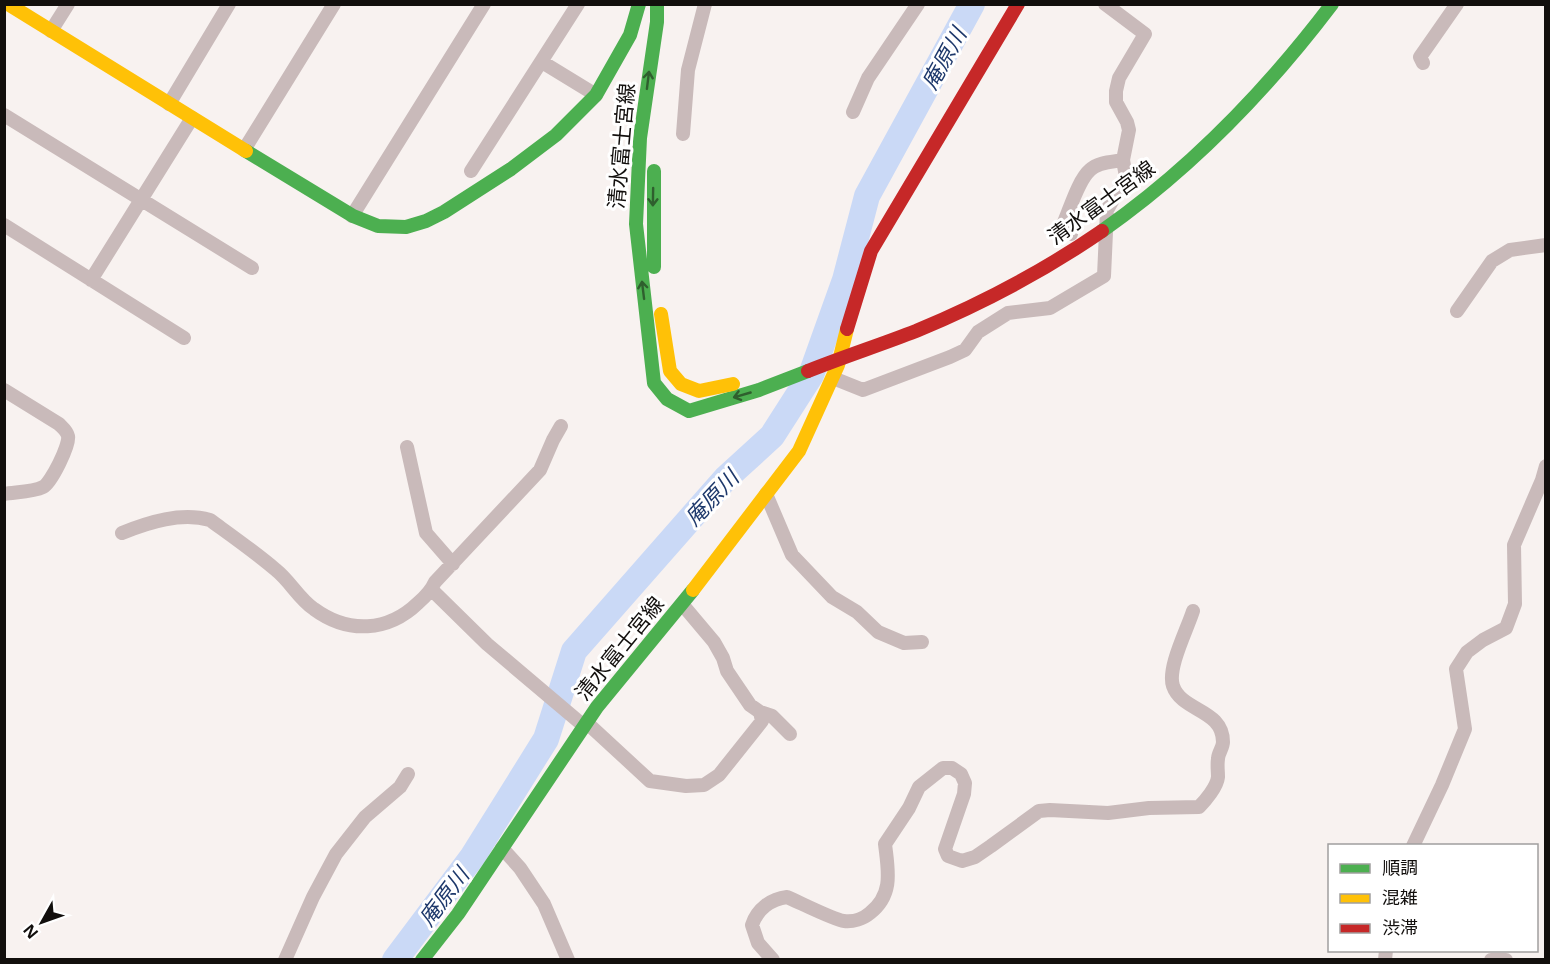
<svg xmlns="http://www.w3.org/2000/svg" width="1550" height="964" viewBox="0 0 1550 964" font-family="'Open Sans','Noto Sans JP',sans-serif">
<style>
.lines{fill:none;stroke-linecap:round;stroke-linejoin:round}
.river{stroke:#cad9f6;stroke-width:26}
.street{stroke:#c9baba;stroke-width:14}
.fast{stroke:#4caf50;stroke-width:14}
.slow{stroke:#ffc107;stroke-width:14}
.jam{stroke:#c62828;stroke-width:14}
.oneway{stroke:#2f5f2e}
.labels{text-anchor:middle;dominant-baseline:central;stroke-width:6;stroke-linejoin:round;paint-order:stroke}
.street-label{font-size:21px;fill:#120f0d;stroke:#fff}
.water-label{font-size:22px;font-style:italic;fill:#1d386b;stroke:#fff}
</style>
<rect width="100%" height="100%" fill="#f8f2f0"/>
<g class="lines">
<path class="river" d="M 395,960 L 473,856 L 546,739 L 574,651 L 726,478 L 772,436 L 811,375 L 845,280 L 867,196 L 972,4"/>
<path class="street" d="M 51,31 L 68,4
M 542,62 L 596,95
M 1423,63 L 1420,57 L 1457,4
M 169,104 L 229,4
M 853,112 L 868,78 L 918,4
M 4,115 L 252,268
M 683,134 L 688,70 L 705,4
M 244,150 L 334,4
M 471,171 L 578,4
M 352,216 L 484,4
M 4,225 L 184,338
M 1071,234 L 1062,227 C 1069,212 1078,180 1090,170 C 1098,162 1112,162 1123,160
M 91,280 L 192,118
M 1457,311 L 1492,261 L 1510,250 L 1546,245
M 833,378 L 863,390 L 950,357 L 965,350 L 978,332 L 1008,313 L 1050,308 L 1104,276 L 1107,210 L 1126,177 L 1123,160 L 1129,130 L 1127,122 L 1116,102 L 1116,91 L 1119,78 L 1145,34 L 1105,4
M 4,390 L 59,424 C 63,428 67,431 68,436 C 70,445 51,483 43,487 C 33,492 16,492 4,494
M 407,447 L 426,533 L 453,564
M 766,494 L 792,555 L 832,597 L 857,612 L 878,632 L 904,643 L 922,642
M 122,533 C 149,522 181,512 210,520 C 232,536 255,552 276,570 C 290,581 299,599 314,609 C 348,634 388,632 418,603 C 425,597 431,591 435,582 L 540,470 L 553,440 L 561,426
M 432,590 L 487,644 L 584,726
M 682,604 L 714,642 L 723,658 L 727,671 L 750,705 L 760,712 L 772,716 L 790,734
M 586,722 L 650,781 L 686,786 L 704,785 L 719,775 L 762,721 L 760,712
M 1413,846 L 1442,785 L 1465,729 L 1456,669 L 1467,652 L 1483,640 L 1506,628 L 1515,604 L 1514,545 L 1542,480 L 1546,466
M 502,848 L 520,868 L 544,904 L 568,960
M 285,960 L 313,897 L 336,854 L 365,817 L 400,787 L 408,774
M 773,960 L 758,943 L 752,925 C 757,909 771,899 787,897 C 799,902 834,920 844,921 C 853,922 863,919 870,913 C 894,894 888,870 885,844 L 909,808 L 919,787 L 943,768 L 952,768 L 961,774 L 965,783 L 964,794 L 945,849 L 948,856 L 962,861 L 975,857 L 991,846 L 1039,811 L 1050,810 L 1108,813 L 1149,808 L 1199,807 C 1205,801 1217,787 1218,777 C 1218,771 1217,765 1218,759 C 1218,753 1223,748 1223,742 C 1223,709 1182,712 1173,686 C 1167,668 1187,630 1193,611
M 1385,960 L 1386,950
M 1491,960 L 1506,960"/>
<path class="fast" d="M 657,4 L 657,22 L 640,138 L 636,224 L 654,383 L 667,399 L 689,411 L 759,390 L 808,371
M 596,95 L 630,35 L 639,4
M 246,151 L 353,216 L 378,226 L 406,227 L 426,221 L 444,212 L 511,169 L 556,135 L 596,95
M 654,171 L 654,267
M 1102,231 C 1192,168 1266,91 1332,4
M 422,960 L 458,914 L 597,707 L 693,590"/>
<path class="slow" d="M 8,4 L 246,151
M 661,314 L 670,371 L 681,384 L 699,391 L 733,384
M 693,590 L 799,451 L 838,365 L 847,329"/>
<path class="jam" d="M 847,329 L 871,251 L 1018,4
M 808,371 C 843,357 880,345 916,331 C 981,304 1044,271 1102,231"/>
</g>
<defs><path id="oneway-shaft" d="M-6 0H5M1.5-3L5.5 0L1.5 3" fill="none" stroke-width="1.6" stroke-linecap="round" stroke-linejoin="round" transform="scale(1.5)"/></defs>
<g class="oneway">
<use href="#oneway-shaft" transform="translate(648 80) rotate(-83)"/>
<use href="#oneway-shaft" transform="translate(653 197) rotate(91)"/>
<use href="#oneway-shaft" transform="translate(643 290) rotate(-97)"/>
<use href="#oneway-shaft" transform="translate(742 395) rotate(164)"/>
</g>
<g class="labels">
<g class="street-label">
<text transform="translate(621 146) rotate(-85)">清水富士宮線</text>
<text transform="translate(1101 202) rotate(-36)">清水富士宮線</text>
<text transform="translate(619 648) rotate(-51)">清水富士宮線</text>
</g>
<g class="water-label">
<text transform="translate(943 58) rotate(-61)">庵原川</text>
<text transform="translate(711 497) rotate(-47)">庵原川</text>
<text transform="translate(443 896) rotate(-53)">庵原川</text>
</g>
</g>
<rect width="1550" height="964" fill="none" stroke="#120f0d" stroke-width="12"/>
<rect x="1328" y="844" width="210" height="108" fill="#ffffff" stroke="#a09f9e" stroke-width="1.5"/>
<rect x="1340" y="864" width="30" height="9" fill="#4caf50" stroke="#a09f9e" stroke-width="1.5"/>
<text x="1382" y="874" font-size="18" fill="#120f0d">順調</text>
<rect x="1340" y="894" width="30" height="9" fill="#ffc107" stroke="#a09f9e" stroke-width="1.5"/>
<text x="1382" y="904" font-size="18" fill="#120f0d">混雑</text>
<rect x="1340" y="924" width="30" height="9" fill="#c62828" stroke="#a09f9e" stroke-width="1.5"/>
<text x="1382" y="934" font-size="18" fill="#120f0d">渋滞</text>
<g transform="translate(42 922) rotate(230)" stroke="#ffffff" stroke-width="4.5" paint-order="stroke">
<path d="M0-4.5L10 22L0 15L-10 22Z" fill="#120f0d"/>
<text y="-9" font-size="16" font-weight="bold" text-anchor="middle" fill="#120f0d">N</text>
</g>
</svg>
